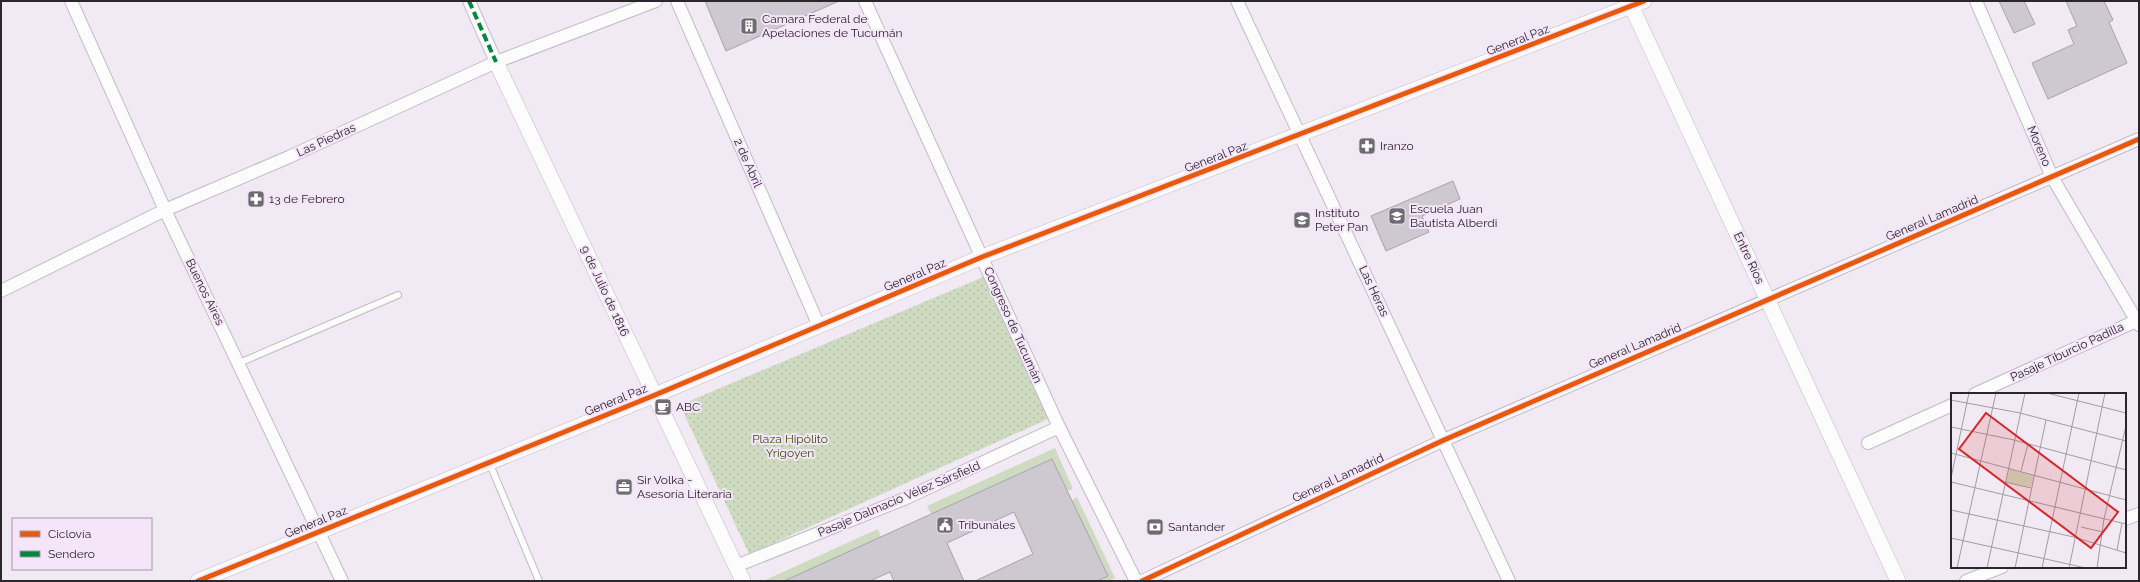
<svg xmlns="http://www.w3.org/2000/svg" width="2140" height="582" viewBox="0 0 2140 582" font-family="Raleway,sans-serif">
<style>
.grass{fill:#cedbc1}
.park{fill:url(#park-dots)}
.building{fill:#cec8d1;stroke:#a8a2aa}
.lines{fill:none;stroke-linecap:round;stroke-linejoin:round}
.service-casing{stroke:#c1bac2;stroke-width:8}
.minor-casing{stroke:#c1bac2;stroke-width:14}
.tertiary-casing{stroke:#c1bac2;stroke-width:16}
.service{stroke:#fdfcfd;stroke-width:6}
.minor{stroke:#fdfcfd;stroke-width:12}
.tertiary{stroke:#fdfcfd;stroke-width:15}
.quiet{stroke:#00873e;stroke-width:4;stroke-dasharray:8 4;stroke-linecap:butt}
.cycleway-casing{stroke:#f4e5f8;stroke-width:8}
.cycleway{stroke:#e8590c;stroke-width:5}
.labels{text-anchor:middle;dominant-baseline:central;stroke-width:4;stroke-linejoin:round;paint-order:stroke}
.poi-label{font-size:12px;fill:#2b252c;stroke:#f4e5f8;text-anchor:start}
.street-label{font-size:12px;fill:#2b252c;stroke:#f4e5f8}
.park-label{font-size:12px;fill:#325001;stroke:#f4e5f8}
.inset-road{fill:none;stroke:#a29ba4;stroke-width:1}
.view{fill:#d62828;fill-opacity:0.15;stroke:#d62828;stroke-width:2}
.inset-edge{fill:none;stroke:#2b252c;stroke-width:2}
</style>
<defs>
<pattern id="park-dots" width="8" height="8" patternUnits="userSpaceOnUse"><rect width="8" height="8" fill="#cedbc1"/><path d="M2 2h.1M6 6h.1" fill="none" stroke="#b1bca6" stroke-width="1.8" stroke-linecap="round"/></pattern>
</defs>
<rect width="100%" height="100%" fill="#f1e9f4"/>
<path class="grass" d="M 1055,448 L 1073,489 L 1067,491 L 1052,459 L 931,514 L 927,506 Z
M 1077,497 L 1115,578 L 1109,581 L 1097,581 L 1107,576 L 1072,500 Z
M 878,529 L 881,537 L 784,581 L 763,581 Z"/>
<path class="park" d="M 988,275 L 1048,419 L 749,554 L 680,405 Z"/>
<path class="building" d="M 705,1 L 839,1 L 726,51 Z
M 1999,1 L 2024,1 L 2035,24 L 2014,33 Z
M 2066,1 L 2104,1 L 2113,20 L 2109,22 L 2127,63 L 2048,99 L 2032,63 L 2074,44 L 2068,30 L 2077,26 Z
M 1453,181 L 1460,199 L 1422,216 L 1429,232 L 1386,251 L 1371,216 Z
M 1052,459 L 1108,576 L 1097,581 L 975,581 L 1033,554 L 1014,512 L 947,543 L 964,581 L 894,581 L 890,572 L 870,581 L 784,581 Z"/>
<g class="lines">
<g class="service-casing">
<path id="service" d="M 239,363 L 398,295
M 489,462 L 539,581"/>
</g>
<g class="minor-casing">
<path id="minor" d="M 71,1 L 165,210 L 342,581
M 469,1 L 496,62
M 677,1 L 819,326
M 865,1 L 1059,427 L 1136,581
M 1237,1 L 1509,581
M 1976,1 L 2052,177 L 2139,325
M 1,291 L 165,210 L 289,157 L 496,62 L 656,1
M 1975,394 L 2136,321
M 1868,443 L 1952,405
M 2125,519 L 2139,514
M 736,566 L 904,499 L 1059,427
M 1142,581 L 1444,440 L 2139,139
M 1966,581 L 2002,567"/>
</g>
<g class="tertiary-casing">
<path id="tertiary" d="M 1629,1 L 1898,581
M 496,62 L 743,581
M 198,581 L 655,395 L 982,257 L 1644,1"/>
</g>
<use href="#service" class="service"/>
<use href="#minor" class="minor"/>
<use href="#tertiary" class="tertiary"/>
<path class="quiet" d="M 469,1 L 496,62"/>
<g class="cycleway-casing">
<path id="cycleway" d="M 198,581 L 655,395 L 982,257 L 1644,1
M 1142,581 L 1444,440 L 2139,139"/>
</g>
<use href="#cycleway" class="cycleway"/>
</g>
<defs>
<g id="building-square" transform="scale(0.9)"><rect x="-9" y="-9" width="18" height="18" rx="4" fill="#706a72" stroke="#f4e5f8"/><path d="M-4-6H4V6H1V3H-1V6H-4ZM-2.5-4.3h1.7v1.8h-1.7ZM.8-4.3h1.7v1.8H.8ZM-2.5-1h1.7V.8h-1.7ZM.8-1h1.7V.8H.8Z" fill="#fff"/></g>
<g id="pharmacy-square" transform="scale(0.9)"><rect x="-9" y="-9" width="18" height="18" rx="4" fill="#706a72" stroke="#f4e5f8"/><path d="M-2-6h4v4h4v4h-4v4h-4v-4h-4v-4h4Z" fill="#fff"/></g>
<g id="school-square" transform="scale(0.9)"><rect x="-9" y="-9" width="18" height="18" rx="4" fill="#706a72" stroke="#f4e5f8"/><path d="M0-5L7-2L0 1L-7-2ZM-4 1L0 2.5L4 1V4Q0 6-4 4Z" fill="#fff"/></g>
<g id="cafe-square" transform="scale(0.9)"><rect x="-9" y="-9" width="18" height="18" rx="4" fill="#706a72" stroke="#f4e5f8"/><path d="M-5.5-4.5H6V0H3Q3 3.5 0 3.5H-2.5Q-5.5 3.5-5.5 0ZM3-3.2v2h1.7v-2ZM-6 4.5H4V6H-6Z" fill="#fff"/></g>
<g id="office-square" transform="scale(0.9)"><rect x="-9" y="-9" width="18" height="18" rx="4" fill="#706a72" stroke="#f4e5f8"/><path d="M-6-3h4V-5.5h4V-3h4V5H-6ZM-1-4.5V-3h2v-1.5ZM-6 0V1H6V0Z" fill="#fff"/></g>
<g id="civic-square" transform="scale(0.9)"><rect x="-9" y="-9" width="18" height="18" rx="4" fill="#706a72" stroke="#f4e5f8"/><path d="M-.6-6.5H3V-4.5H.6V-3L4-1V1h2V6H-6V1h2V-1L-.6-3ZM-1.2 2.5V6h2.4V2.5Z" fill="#fff"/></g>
<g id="bank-square" transform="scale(0.9)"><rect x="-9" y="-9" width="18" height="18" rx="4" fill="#706a72" stroke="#f4e5f8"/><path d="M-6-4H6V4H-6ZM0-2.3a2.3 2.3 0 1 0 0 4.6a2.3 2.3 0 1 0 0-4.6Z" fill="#fff"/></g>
</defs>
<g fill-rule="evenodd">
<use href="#building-square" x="749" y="26"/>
<use href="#pharmacy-square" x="1367" y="146"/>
<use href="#pharmacy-square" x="256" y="199"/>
<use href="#school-square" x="1397" y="216"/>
<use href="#school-square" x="1302" y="220"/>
<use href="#cafe-square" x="663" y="407"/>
<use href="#office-square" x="624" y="487"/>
<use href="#civic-square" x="945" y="525"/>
<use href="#bank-square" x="1155" y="527"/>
</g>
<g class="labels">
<g class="poi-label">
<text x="762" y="19">Camara Federal de<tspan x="762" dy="14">Apelaciones de Tucumán</tspan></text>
<text x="1380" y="146">Iranzo</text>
<text x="269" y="199">13 de Febrero</text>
<text x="1410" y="209">Escuela Juan<tspan x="1410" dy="14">Bautista Alberdi</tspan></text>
<text x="1315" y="213">Instituto<tspan x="1315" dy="14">Peter Pan</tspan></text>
<text x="676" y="407">ABC</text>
<text x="637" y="480">Sir Volka -<tspan x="637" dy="14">Asesoría Literaria</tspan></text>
<text x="958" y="525">Tribunales</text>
<text x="1168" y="527">Santander</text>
</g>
<g class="street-label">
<text transform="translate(1518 40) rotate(-21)">General Paz</text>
<text transform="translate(326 140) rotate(-25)">Las Piedras</text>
<text transform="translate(2039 146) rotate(67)">Moreno</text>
<text transform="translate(1216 157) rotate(-21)">General Paz</text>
<text transform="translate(748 163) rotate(66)">2 de Abril</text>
<text transform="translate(1932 218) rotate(-23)">General Lamadrid</text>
<text transform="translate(1749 258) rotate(65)">Entre Ríos</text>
<text transform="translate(915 275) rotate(-23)">General Paz</text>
<text transform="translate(605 291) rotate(65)">9 de Julio de 1816</text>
<text transform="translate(1374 291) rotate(65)">Las Heras</text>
<text transform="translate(205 292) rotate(64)">Buenos Aires</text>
<text transform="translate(1013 325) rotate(66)">Congreso de Tucumán</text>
<text transform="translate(1635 346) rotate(-23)">General Lamadrid</text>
<text transform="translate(2067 352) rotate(-25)">Pasaje Tiburcio Padilla</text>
<text transform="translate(616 400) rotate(-22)">General Paz</text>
<text transform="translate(1338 478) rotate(-25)">General Lamadrid</text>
<text transform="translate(899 499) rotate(-23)">Pasaje Dalmacio Vélez Sársfield</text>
<text transform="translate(316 522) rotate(-22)">General Paz</text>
</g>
<g class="park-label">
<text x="790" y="439">Plaza Hipólito<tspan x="790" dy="14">Yrigoyen</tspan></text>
</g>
</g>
<g transform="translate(1951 393)">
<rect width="175" height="175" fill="#f1e9f4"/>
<path d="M 58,76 L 83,83 L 80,94 L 55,89 Z" fill="#cedbc1"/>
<path class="inset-road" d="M 96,0 L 175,20M 0,7 L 69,20 L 175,48M 0,34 L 63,47 L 175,77M 0,60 L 175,107M 70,78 L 77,51M 0,85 L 18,0M 0,89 L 175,131M 54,89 L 80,95M 0,117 L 123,144 L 175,160M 130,134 L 152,139M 0,145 L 135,175M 166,157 L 171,130M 6,175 L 45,0M 36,175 L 74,0M 64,175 L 95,27M 91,175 L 128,0M 118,175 L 154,0M 146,175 L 153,126 L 175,33"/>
<path class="view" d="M 35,20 L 167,119 L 140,155 L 8,56 Z"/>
<rect width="175" height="175" class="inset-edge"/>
</g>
<rect width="2140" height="582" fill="none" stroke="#2b252c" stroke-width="4"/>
<rect x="12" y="518" width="140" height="52" fill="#f4e5f8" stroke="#a498a6"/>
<rect x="20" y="531" width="20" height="6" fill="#e8590c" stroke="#a498a6"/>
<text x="48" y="538" font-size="12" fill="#2b252c">Ciclovía</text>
<rect x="20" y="551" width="20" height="6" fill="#00873e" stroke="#a498a6"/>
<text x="48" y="558" font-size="12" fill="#2b252c">Sendero</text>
</svg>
